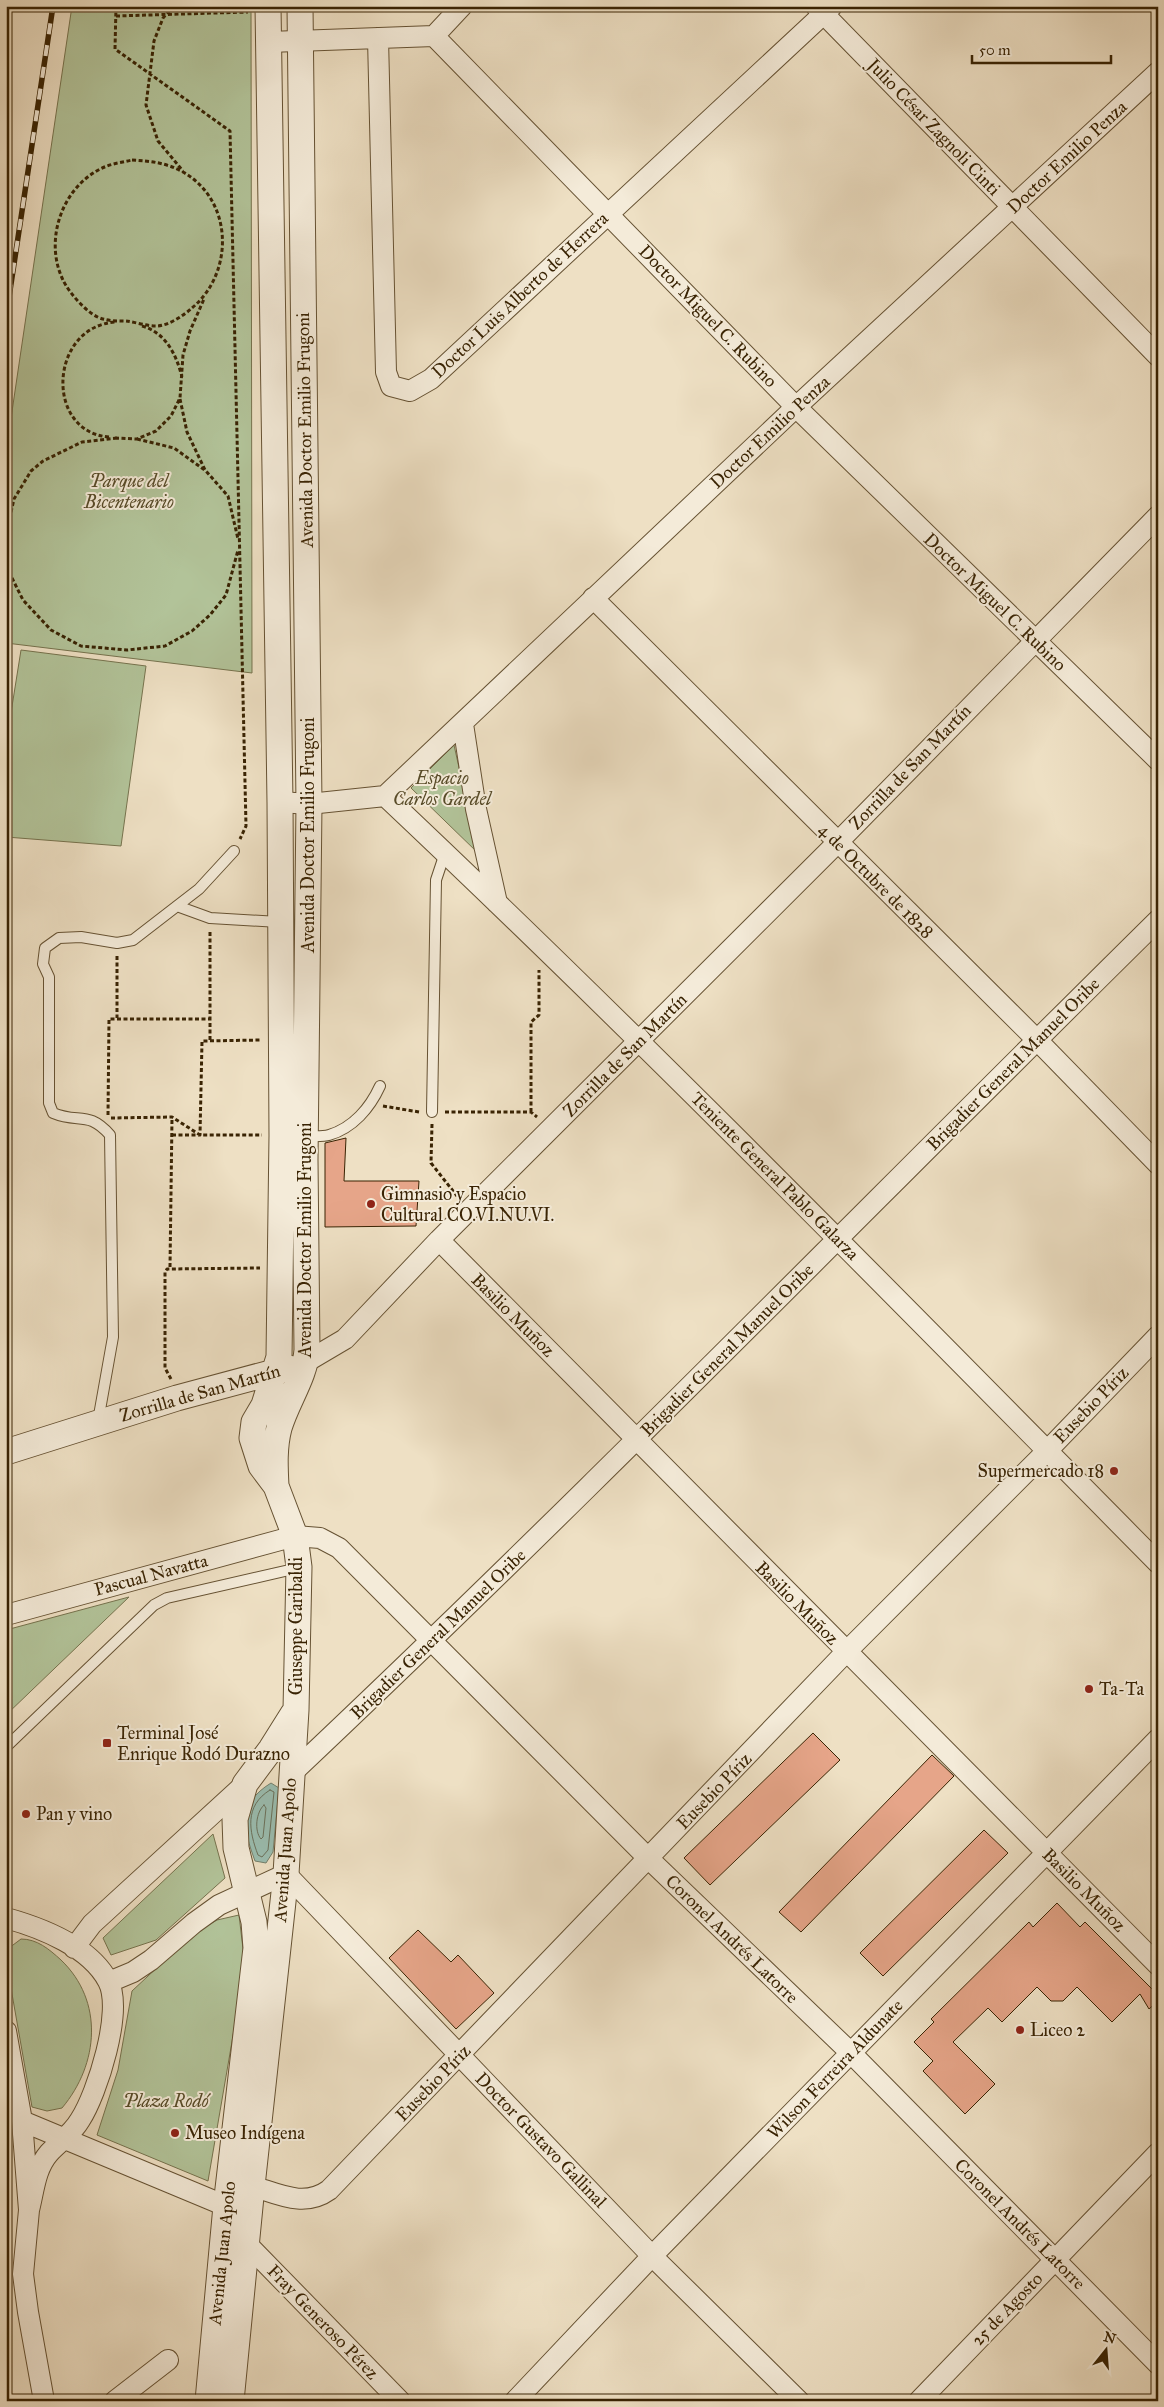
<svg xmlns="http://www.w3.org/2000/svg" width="1164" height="2407" viewBox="0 0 1164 2407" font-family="'IM FELL Great Primer',serif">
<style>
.green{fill:#b2c399;stroke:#76734e}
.water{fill:#9abdb0;stroke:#737f6b}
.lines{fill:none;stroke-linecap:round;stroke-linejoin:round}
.shore{stroke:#6a705a;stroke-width:1}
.building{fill:#e6a589;stroke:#392303}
.service-casing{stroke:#665233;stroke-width:12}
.minor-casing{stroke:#665233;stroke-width:22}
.tertiary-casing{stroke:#665233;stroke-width:27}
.path{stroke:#392303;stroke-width:3;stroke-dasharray:4 2.5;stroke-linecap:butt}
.service{stroke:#f4ebd9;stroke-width:10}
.minor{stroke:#f4ebd9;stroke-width:20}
.tertiary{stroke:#f4ebd9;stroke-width:25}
.rail-casing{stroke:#392303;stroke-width:5.5}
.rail{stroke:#f4ebd9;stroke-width:4;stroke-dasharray:11;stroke-linecap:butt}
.poi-dot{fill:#8f2418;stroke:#f4ebd9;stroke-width:2}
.labels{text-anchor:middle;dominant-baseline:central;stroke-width:4;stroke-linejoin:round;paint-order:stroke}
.street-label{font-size:18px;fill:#392303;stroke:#f4ebd9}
.park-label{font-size:18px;font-style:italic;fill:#574b28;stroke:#f4ebd9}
.poi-label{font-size:18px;fill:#392303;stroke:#f4ebd9;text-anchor:start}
</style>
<rect width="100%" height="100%" fill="#eee0c4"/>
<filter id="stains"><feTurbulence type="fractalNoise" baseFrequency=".004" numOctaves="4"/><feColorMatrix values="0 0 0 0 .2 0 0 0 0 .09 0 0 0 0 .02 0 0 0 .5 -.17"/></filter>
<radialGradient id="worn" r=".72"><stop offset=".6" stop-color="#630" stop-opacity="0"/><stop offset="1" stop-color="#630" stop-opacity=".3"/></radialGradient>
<path class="green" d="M 72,6 L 251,6 L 252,673 L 6,643 L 6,452 Z
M 21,650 L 146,666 L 121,846 L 6,837 L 6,744 Z
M 454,745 L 478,853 L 411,788 Z
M 129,1597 L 6,1715 L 6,1630 Z
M 213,1834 L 225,1878 L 156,1940 L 111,1955 L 103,1938 Z
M 239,1915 L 245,1966 L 208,2181 L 97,2135 L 118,2070 L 132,1991 L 193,1934 L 217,1920 Z
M 21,1939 C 37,1939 49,1949 61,1960 C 104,2001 99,2064 62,2108 L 47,2111 L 32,2107 L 6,1960 L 9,1948 Z"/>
<path class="water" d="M 271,1783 L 279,1788 L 273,1852 L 266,1863 L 255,1861 C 243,1828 237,1804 271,1783 Z"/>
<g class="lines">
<path class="shore" d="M 270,1790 L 274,1792 L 268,1850 L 262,1857 L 258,1855 C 249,1831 244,1806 270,1790 Z
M 264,1805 L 266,1808 L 263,1837 L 261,1839 C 254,1831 256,1812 264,1805 Z"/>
</g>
<path class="building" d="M 346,1138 L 344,1181 L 419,1181 L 416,1226 L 325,1227 L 325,1143 Z
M 813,1733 L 840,1760 L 710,1885 L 684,1858 Z
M 932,1755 L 954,1776 L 801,1932 L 779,1912 Z
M 984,1830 L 1008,1853 L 883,1976 L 860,1953 Z
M 1057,1903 L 1080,1927 L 1085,1922 L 1158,1995 L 1158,2001 L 1149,2009 L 1140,1994 L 1112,2022 L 1077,1987 L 1063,2001 L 1051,2001 L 1037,1987 L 1002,2022 L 988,2008 L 953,2042 L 995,2084 L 965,2114 L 923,2071 L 933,2061 L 914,2042 L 934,2022 L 931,2019 L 1029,1922 L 1033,1927 Z
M 418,1930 L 451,1962 L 458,1955 L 494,1993 L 456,2029 L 389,1958 Z"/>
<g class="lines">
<g class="service-casing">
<path id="service" d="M 177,906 L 210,918 L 279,922
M 432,1112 L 436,880 L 445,853
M 305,1136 C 312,1136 322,1137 329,1135 C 353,1128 370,1108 380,1086
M 98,1421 L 113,1337 L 110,1135 C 88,1110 79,1124 53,1113 L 49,1103 L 49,977 L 43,964 L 45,948 L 59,938 L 81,937 L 117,943 L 133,940 L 199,889 L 234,851
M 6,1747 L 154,1605 L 167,1598 L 298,1568"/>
</g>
<g class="minor-casing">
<path id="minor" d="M 816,6 L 1158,356
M 434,36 L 796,407 L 1158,760
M 434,36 L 462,6
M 378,38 L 386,372 L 391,386 L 410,391 L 431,379 L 832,6
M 269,42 L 434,36
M 593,598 L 1037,1040 L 1158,1164
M 463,724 L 476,809 L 497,903
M 385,796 C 649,1045 903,1305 1158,1563
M 385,796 L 796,407 L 1158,72
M 280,802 L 309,804 L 385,796
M 439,1240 L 1158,1965
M 306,1362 L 345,1339 L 439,1240 L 837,843 L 1158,516
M 6,1615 L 295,1536 L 320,1538 L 339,1548 L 649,1859 L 851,2053 L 1158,2364
M 291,1774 C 586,1496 869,1205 1158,920
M 6,1918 C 42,1928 90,1947 108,1981 C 124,2010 97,2094 80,2120 C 72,2134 59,2142 49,2153 C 35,2169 34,2191 29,2210
M 74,1948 L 92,1924 L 245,1784
M 109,1982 L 133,1972 L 151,1960 L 194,1923 L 219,1905 L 286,1874 L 652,2256 L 799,2401
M 6,2031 L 22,2121 L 29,2210 L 23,2274 L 28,2312 L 44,2401
M 22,2121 L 226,2206
M 252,2186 C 279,2194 304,2208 329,2190 L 846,1652 L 1047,1451 L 1158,1336
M 246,2243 L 400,2401
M 115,2401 L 168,2360
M 515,2401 L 652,2256 L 1158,1739
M 919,2401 L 1158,2153"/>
</g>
<g class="tertiary-casing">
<path id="tertiary" d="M 6,1452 L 177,1398 L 289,1368
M 276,1486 C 275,1467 274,1447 279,1428 C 287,1401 305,1377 307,1350 L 305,1160 L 309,804 L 300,6
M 208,2401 L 226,2206 L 256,1948 L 254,1922 L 236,1848 L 235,1819 L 245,1784 L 271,1749 L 293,1714
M 231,2401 L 252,2186 L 286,1874 L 296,1710 L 299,1567 L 295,1536 L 276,1486 L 261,1466 L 252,1438 L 254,1422 L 264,1405 L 279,1357 L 282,1136 L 280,802 L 268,6"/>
</g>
<path class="path" d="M 116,6 L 115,49 L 230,131 L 246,826 L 240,839
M 174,6 L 163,18 L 154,41 L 146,105 L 158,141 L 183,171
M 116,16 L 248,12
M 132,160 C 151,161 167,163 183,172 C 234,201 234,273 192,308 C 183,316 168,326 156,326 C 146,326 135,322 126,321 C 118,321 110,321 103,319 C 89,316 69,293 63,280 C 43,239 63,183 107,166 C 115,163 124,162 132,160 Z
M 142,326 C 166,333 176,354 182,377
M 180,399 L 187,432 L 205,470
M 109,437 C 44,432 49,326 116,322
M 115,438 L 137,439 L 156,431 L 171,416 L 180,398 L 183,355 L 190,331 L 204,299
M 117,438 L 82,442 L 43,461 L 31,471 L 14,499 L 6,534 L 7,568 L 23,600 L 51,630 L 81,646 L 127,650 L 165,646 L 192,631 L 210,615 L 226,595 L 238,550
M 137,439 L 174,448 L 206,471 L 228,496 L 238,539
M 117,956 L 117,1018
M 210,1040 L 210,931
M 383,1106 L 419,1112
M 445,1112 L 531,1112 L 537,1117
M 531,1112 L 531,1022 L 539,1015 L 539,970
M 108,1115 L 109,1019 L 210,1019
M 111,1118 L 172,1117 L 200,1135 L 262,1135
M 432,1124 L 431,1163 L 457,1196
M 172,1135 L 200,1135 L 202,1041 L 261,1040
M 170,1267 L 172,1118
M 171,1379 L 165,1368 L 165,1272 L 167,1269 L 260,1268"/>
<use href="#service" class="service"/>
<use href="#minor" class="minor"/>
<use href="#tertiary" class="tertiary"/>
<g class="rail-casing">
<path id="rail" d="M 6,317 L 53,6"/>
</g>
<use href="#rail" class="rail"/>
</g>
<g class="poi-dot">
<circle cx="371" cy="1204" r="5"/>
<circle cx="1114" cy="1471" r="5"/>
<circle cx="1089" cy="1689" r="5"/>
<rect x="102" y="1738" width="10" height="10" rx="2.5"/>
<circle cx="26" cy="1814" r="5"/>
<circle cx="1020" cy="2030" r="5"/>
<circle cx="175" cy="2133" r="5"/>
</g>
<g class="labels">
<g class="street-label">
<text transform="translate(934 127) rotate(46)">Julio César Zagnoli Cinti</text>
<text transform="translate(1067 157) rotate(-43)">Doctor Emilio Penza</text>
<text transform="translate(520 295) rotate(-43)">Doctor Luis Alberto de Herrera</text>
<text transform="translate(708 316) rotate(46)">Doctor Miguel C. Rubino</text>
<text transform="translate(305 430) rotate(-91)">Avenida Doctor Emilio Frugoni</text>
<text transform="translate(770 432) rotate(-43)">Doctor Emilio Penza</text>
<text transform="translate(995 602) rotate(44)">Doctor Miguel C. Rubino</text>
<text transform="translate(910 767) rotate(-46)">Zorrilla de San Martín</text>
<text transform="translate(308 835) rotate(-90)">Avenida Doctor Emilio Frugoni</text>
<text transform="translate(876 881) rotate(45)">4 de Octubre de 1828</text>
<text transform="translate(625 1055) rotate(-45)">Zorrilla de San Martín</text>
<text transform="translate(1013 1064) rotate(-45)">Brigadier General Manuel Oribe</text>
<text transform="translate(775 1176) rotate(45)">Teniente General Pablo Galarza</text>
<text transform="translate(305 1240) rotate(-90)">Avenida Doctor Emilio Frugoni</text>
<text transform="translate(513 1315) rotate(45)">Basilio Muñoz</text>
<text transform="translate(727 1350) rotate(-45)">Brigadier General Manuel Oribe</text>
<text transform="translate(200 1393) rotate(-16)">Zorrilla de San Martín</text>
<text transform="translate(1091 1405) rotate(-46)">Eusebio Píriz</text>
<text transform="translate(151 1575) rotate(-15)">Pascual Navatta</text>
<text transform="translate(797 1603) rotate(45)">Basilio Muñoz</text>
<text transform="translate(296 1626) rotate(-90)">Giuseppe Garibaldi</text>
<text transform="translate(438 1634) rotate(-44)">Brigadier General Manuel Oribe</text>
<text transform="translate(714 1791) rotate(-46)">Eusebio Píriz</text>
<text transform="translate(285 1850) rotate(-86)">Avenida Juan Apolo</text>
<text transform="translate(1084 1890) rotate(45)">Basilio Muñoz</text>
<text transform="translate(732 1939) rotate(44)">Coronel Andrés Latorre</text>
<text transform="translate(835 2069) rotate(-46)">Wilson Ferreira Aldunate</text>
<text transform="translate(433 2083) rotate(-46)">Eusebio Píriz</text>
<text transform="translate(541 2140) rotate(46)">Doctor Gustavo Gallinal</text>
<text transform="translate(1020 2224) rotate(45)">Coronel Andrés Latorre</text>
<text transform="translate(222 2253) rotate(-84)">Avenida Juan Apolo</text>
<text transform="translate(1007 2309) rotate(-46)">25 de Agosto</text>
<text transform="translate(323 2322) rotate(46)">Fray Generoso Pérez</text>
</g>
<g class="park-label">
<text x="129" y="481">Parque del<tspan x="129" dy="21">Bicentenario</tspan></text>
<text x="442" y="778">Espacio<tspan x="442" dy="21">Carlos Gardel</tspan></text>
<text x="166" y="2101">Plaza Rodó</text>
</g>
<g class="poi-label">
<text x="381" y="1194">Gimnasio y Espacio<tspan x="381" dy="21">Cultural CO.VI.NU.VI.</tspan></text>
<text x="1104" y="1471" text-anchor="end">Supermercado 18</text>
<text x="1099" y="1689">Ta-Ta</text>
<text x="117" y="1733">Terminal José<tspan x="117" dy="21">Enrique Rodó Durazno</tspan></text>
<text x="36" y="1814">Pan y vino</text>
<text x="1030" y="2030">Liceo 2</text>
<text x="185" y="2133">Museo Indígena</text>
</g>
</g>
<rect width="1164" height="2407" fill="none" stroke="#eee0c4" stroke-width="25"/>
<rect x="8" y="8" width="1149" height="2392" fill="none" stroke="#392303" stroke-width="2.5"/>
<rect x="12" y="12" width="1139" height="2382" fill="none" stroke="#392303"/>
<g transform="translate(1106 2350) rotate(17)" stroke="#f4ebd9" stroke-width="4" paint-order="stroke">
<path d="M0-4L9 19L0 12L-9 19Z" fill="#392303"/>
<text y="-8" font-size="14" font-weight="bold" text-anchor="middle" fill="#392303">N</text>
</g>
<path d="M972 55v8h139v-8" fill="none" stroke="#392303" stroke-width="2.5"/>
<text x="979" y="55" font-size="15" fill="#392303" stroke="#f4ebd9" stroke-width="4" paint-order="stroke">50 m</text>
<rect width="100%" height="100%" filter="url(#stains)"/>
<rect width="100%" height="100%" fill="url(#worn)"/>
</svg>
